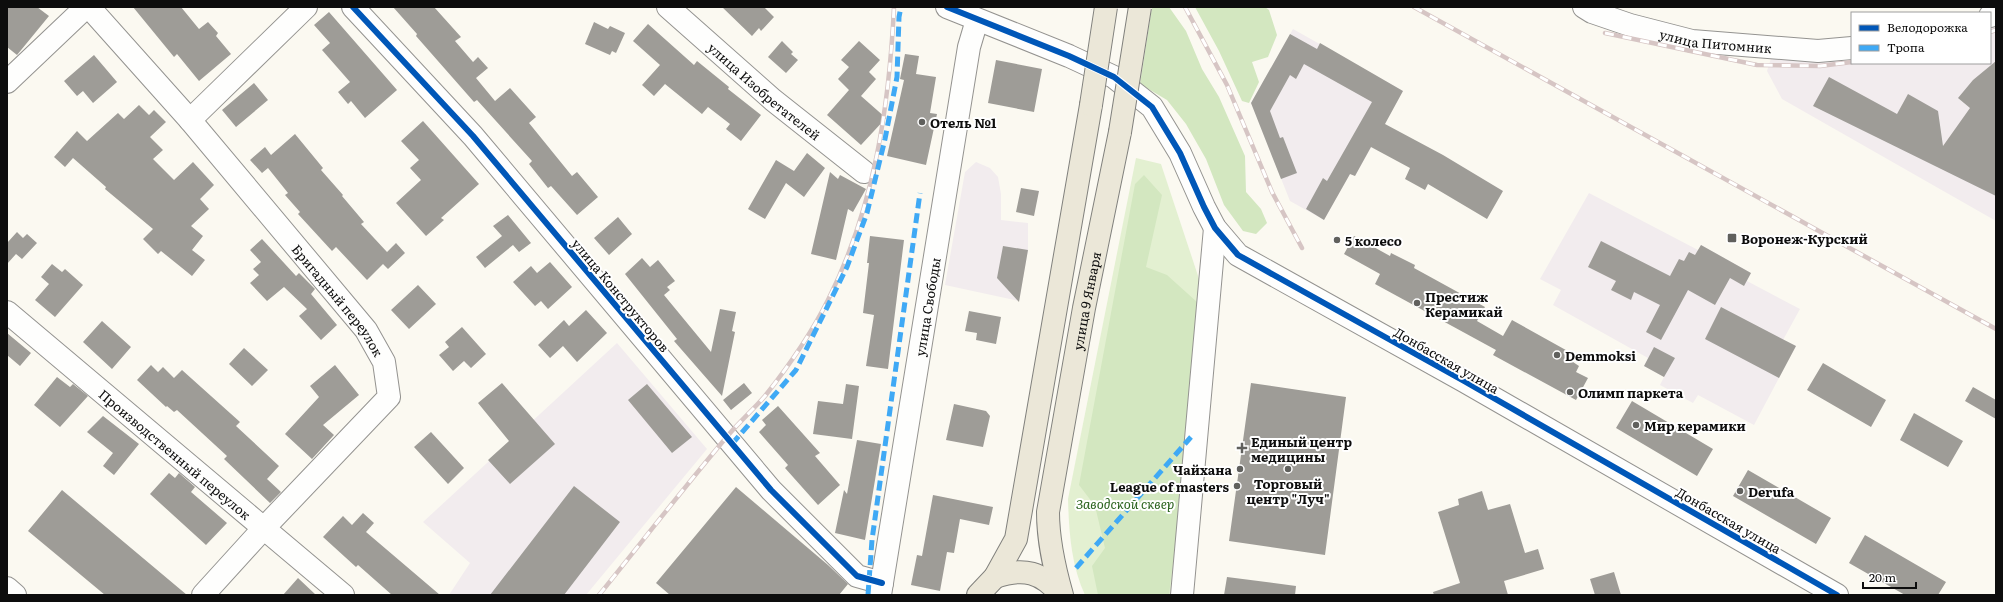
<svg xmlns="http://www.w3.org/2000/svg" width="2003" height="602" viewBox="0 0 2003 602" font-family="Literata,serif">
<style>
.industrial{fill:#f2ecee}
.green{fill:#e3f0d1}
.forest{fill:#d3e7c0}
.building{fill:#9e9c97}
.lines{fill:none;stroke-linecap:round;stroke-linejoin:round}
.minor-casing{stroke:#949390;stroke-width:24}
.major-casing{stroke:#81817d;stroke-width:24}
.minor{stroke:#fefefd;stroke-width:22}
.major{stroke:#ebe7d8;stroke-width:22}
.rail-casing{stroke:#d6c5c4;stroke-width:4.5}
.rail{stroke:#fff;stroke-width:3;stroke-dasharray:9;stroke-linecap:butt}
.major-bridge-casing{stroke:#81817d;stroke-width:24;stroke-linecap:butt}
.major-bridge{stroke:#ebe7d8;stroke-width:22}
.quiet{stroke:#3fa9f5;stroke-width:5;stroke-dasharray:10 5;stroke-linecap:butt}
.cycleway-casing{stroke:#fff;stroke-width:8}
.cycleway{stroke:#0057b8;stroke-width:6}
.poi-dot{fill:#60605d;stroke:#fff;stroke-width:1.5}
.labels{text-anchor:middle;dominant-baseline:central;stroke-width:4;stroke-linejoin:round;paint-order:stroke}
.street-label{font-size:13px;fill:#0d0d0d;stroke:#fff}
.poi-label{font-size:13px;font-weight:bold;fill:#0d0d0d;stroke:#fff;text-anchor:start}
.park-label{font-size:13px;font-style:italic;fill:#2b631e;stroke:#fff}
</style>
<rect width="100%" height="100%" fill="#fbf9f1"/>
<path class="industrial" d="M 1996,20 L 1996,221 L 1782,99 L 1767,71 L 1772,55 L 1852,54 L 1852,63 L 1990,63 L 1990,22 Z
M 1293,29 L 1403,91 L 1355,176 L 1350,174 L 1324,220 L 1290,201 L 1251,103 Z
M 976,162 L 990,168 L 998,177 L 1001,194 L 1001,220 L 1028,223 L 1028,250 L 1019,301 L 945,285 L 965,172 Z
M 1589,193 L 1698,250 L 1701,245 L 1751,273 L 1747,281 L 1800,309 L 1783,340 L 1796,346 L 1754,425 L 1698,395 L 1693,403 L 1660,385 L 1664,377 L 1644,366 L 1648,358 L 1553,305 L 1561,290 L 1540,279 Z
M 617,343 L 707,449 L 586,595 L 449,595 L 470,563 L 423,522 Z"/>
<path class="green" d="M 1136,158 L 1161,164 L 1203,291 L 1203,352 L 1170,595 L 1085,595 C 1071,565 1069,532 1068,499 Z"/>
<path class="forest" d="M 1152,7 L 1169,7 L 1186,31 L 1202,69 L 1219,97 L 1245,156 L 1246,192 L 1261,209 L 1267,223 L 1256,234 L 1243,231 L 1224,205 L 1206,159 L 1186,124 L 1167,100 L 1140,84 Z
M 1195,7 L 1265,7 L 1269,10 L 1277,35 L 1268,57 L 1252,62 L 1259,82 L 1249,103 L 1242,101 L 1219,51 Z
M 1144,175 L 1162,195 L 1146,267 L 1167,275 L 1197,302 L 1199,325 L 1187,447 L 1169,595 L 1098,595 L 1092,566 L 1105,548 L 1095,506 L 1079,485 L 1135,184 Z"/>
<path class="building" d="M 7,7 L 37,7 L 49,16 L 17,55 L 7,47 Z
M 133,7 L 181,7 L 199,29 L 208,22 L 218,33 L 216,36 L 231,54 L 199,81 L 177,54 L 174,57 Z
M 393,7 L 434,7 L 461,37 L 455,41 L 473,62 L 478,57 L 488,68 L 476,78 L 495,101 L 510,88 L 536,117 L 529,123 L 572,176 L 577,172 L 598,197 L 577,215 L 551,186 L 548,188 L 529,164 L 532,161 L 477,100 L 474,102 L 416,36 L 417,34 Z
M 722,7 L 764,7 L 774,17 L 761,31 L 759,28 L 752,36 Z
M 329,12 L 397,90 L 365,118 L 351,101 L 348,104 L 338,92 L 350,82 L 322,50 L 330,43 L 314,25 Z
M 594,22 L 608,29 L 610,26 L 625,33 L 616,53 L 612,51 L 610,55 L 585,44 Z
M 648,24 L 694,65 L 697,61 L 729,87 L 728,89 L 761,115 L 741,141 L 726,129 L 730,124 L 708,107 L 702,114 L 665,84 L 654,96 L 642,85 L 660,65 L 633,41 Z
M 1290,34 L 1317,49 L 1320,43 L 1403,91 L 1385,124 L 1443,155 L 1503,191 L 1487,219 L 1428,184 L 1425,190 L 1405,179 L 1410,168 L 1371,147 L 1355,176 L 1350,174 L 1324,220 L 1306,209 L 1323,178 L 1327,181 L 1372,102 L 1304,64 L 1296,79 L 1290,75 L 1270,111 L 1280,138 L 1283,137 L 1297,173 L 1281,179 L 1251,103 Z
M 782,41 L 793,52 L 791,54 L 798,60 L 786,73 L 768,57 Z
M 859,41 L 880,60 L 869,72 L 876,79 L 861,96 L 886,118 L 861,145 L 827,115 L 849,90 L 838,79 L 849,67 L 841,60 Z
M 905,54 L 919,56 L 916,74 L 936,77 L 930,113 L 937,114 L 926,165 L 887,156 L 904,80 L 900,79 Z
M 94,55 L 117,82 L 93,103 L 83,91 L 77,96 L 64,81 Z
M 996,60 L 1042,69 L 1034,112 L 988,103 Z
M 1996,61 L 1996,196 L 1813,106 L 1829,77 L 1897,114 L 1908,94 L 1938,111 L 1943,146 L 1970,108 L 1958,98 L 1973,80 Z
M 254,83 L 268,100 L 236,127 L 222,110 Z
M 139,105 L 149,115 L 154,110 L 166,122 L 150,137 L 163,150 L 153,159 L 174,180 L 193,162 L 214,185 L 200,199 L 209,209 L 191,226 L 203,236 L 192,250 L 205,260 L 192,276 L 161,251 L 158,254 L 143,239 L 153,229 L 105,189 L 106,187 L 73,158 L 65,167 L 54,157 L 77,131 L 87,141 L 118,113 L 124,119 Z
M 423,121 L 479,184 L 441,218 L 444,220 L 426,236 L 396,203 L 421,180 L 410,168 L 419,160 L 401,141 Z
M 295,134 L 323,168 L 321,170 L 343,195 L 342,196 L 364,222 L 361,224 L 387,252 L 396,243 L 405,253 L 388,269 L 383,264 L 367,280 L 336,247 L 332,251 L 298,214 L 300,212 L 285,195 L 288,193 L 268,168 L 262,173 L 250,160 L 265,147 L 271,155 Z
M 807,153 L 825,168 L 804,197 L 786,183 L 765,219 L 748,209 L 776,160 L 794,171 Z
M 830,172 L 838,179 L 840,175 L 866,189 L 853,212 L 848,209 L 836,260 L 811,254 Z
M 1021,188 L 1039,191 L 1034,216 L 1016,212 Z
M 508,215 L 531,243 L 519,252 L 513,245 L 485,268 L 476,257 L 502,236 L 493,226 Z
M 618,217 L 632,234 L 609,255 L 594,238 Z
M 17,232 L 23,238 L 27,234 L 37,243 L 22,259 L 16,254 L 7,264 L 7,243 Z
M 870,236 L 904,240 L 888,369 L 866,366 L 874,315 L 863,313 L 869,263 L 867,263 Z
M 1354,236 L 1390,256 L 1391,253 L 1415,265 L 1414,268 L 1485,307 L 1477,321 L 1503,336 L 1512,320 L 1573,354 L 1570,360 L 1579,366 L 1576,372 L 1588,378 L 1576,400 L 1493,355 L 1496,350 L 1375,284 L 1380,274 L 1344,254 Z
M 262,239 L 296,276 L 299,273 L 315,289 L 311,294 L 337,325 L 321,340 L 299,316 L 307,309 L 284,287 L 267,301 L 250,283 L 259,275 L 253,269 L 261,262 L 250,250 Z
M 1601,241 L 1670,276 L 1679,259 L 1684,261 L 1689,252 L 1695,255 L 1701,245 L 1751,273 L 1744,286 L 1730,278 L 1715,305 L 1688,290 L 1661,340 L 1646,332 L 1660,305 L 1634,292 L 1631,300 L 1611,290 L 1616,281 L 1588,267 Z
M 1003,246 L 1028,250 L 1019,302 L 997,278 Z
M 642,258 L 650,267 L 658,260 L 675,281 L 667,287 L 670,290 L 664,295 L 711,352 L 720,309 L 736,312 L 732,331 L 735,332 L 722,396 L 674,341 L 677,339 L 625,274 Z
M 550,262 L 572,287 L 548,309 L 541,301 L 535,306 L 513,282 L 531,266 L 537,273 Z
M 52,264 L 62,272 L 65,269 L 83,285 L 55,317 L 35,300 L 49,284 L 41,277 Z
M 418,285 L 436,304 L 409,329 L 391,310 Z
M 1721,307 L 1796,346 L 1779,378 L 1705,339 Z
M 586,310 L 607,333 L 577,362 L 563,346 L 550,358 L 538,345 L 564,320 L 569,326 Z
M 969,311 L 1001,317 L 996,344 L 976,340 L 977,333 L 965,331 Z
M 102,321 L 131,347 L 112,369 L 83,342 Z
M 462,327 L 486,354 L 471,368 L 464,361 L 453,371 L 439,355 L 449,347 L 445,342 Z
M 7,333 L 31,353 L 20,366 L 7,355 Z
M 1654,347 L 1675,358 L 1664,377 L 1644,366 Z
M 244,348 L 268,370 L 252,386 L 229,364 Z
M 1823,363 L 1886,400 L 1871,427 L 1807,390 Z
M 151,365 L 158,372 L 163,367 L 174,378 L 182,370 L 240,422 L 236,426 L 279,466 L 267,479 L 281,492 L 270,503 L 224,459 L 227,456 L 177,410 L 174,412 L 167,406 L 166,407 L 137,380 Z
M 335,365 L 359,395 L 323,425 L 334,435 L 312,459 L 285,434 L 319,397 L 310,386 Z
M 57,377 L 70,387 L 73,384 L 88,396 L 60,427 L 34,405 Z
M 502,383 L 555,444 L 510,484 L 488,460 L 509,441 L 478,403 Z
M 744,383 L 752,393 L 731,410 L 723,400 Z
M 1251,383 L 1346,397 L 1325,555 L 1229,541 Z
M 647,384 L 692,437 L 672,453 L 628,400 Z
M 846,384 L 859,386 L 852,439 L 813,434 L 818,401 L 843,404 Z
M 1973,387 L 1996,400 L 1996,419 L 1965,401 Z
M 1632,401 L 1713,449 L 1697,476 L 1616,428 Z
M 954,404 L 986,411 L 990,416 L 983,447 L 946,440 Z
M 778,406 L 820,453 L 815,456 L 840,485 L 818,505 L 785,468 L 788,465 L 759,432 L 766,425 L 762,420 Z
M 1914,413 L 1963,441 L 1948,467 L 1900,440 Z
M 103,416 L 139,444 L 114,475 L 103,466 L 113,453 L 87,432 Z
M 431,432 L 464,468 L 448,484 L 414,447 Z
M 857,440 L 881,444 L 865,540 L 835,533 L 844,490 L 847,494 Z
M 1748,470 L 1831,518 L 1816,544 L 1733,496 Z
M 169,473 L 175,478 L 179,473 L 195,487 L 191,492 L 227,523 L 206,545 L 150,494 Z
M 574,486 L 620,522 L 564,595 L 490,595 Z
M 736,487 L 828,565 L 848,584 L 839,595 L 670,595 L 656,583 Z
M 62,490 L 100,522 L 187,595 L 105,595 L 28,531 Z
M 1482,491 L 1488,510 L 1510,504 L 1525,553 L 1538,549 L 1544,569 L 1504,581 L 1508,595 L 1434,595 L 1433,592 L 1460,583 L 1438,512 L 1459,505 L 1458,499 Z
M 933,495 L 993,507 L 989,525 L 960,519 L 954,553 L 947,552 L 940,591 L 911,585 L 917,555 L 922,556 Z
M 363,513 L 374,523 L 366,532 L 440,595 L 392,595 L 358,565 L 356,567 L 323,537 L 343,516 L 352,525 Z
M 1865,535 L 1946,582 L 1938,595 L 1905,595 L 1849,563 Z
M 1614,572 L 1621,595 L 1595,595 L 1590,579 Z
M 1227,577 L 1296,586 L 1295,595 L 1224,595 Z
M 298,578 L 316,595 L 283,595 Z"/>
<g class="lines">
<g class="minor-casing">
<g id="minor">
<path id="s1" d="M 89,7 L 190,120 L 366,330 L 384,362 L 389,397 L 263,529 L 203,595"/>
<path d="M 353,7 L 473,136 L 771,490 L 857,576 L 882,583"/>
<path id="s2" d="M 668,7 L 773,100 L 864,172"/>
<path d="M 947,7 L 1069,56 L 1114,77 L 1152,107 L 1180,153 L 1204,207 L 1215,228 L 1238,255 L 1464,381 L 1837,595"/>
<path id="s3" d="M 1584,7 L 1592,12 L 1630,25 L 1692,41 L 1818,51 L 1852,48"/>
<path d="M 1990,16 L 1996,14"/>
<path d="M 7,82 L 86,7"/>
<path d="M 190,120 L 306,7"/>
<path id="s4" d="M 7,312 L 343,595"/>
<path d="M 7,588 L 15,595"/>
<path id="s5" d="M 880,595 L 969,47 L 977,20"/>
<path d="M 1182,595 L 1215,228"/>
</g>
</g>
<g class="major-casing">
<g id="major">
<path d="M 995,577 C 1024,567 1042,572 1061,595"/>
<path d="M 978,595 L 995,577 L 1016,539 L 1091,105"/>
<path id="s6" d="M 1062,595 C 1054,567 1048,541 1048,512 L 1084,308 L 1120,132"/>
</g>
</g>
<use href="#minor" class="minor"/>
<use href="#major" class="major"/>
<g class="rail-casing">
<path id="rail" d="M 1185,7 L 1227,85 L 1272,192 L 1302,248
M 1414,7 L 1996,329
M 1990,32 L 1996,30
M 1605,33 L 1757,65 L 1820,66 L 1852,62
M 599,595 C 641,543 682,490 725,439 C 737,424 752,411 765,396 C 788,367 811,334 828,300 C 874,208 889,109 894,7"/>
</g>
<use href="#rail" class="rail"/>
<g class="major-bridge-casing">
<path id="major-bridge" d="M 1091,105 L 1106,7
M 1120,132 L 1140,7"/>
</g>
<use href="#major-bridge" class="major-bridge"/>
<path class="quiet" d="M 732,444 L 796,370 L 847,267 L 867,213 L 885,139 L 897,77 L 899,17 L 901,7
M 1076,568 L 1191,437
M 868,595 L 872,540 L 920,193"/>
<g class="cycleway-casing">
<path id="cycleway" d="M 353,7 L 473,136 L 771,490 L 857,576 L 882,583
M 947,7 L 1069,56 L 1114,77 L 1152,107 L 1180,153 L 1204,207 L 1215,228 L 1238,255 L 1464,381 L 1837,595"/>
</g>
<use href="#cycleway" class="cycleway"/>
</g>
<g class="poi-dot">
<circle cx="922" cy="122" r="4"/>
<rect x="1727" y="233" width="10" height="10" rx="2"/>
<circle cx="1337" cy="240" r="4"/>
<circle cx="1417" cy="303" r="4"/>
<circle cx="1557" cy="355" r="4"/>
<circle cx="1570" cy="392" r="4"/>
<circle cx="1636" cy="425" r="4"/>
<path d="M1240 442h4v4h4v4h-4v4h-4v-4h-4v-4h4z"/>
<circle cx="1240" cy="469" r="4"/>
<circle cx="1288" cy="469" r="4"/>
<circle cx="1237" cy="486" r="4"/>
<circle cx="1740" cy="491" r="4"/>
</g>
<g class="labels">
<g class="street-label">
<text stroke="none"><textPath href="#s3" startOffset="137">улица Питомник</textPath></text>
<text stroke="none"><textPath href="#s2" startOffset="128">улица Изобретателей</textPath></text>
<text transform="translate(621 295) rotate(50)">улица Конструкторов</text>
<text stroke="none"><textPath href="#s1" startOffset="385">Бригадный переулок</textPath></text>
<text stroke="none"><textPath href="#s6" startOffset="299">улица 9 Января</textPath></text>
<text stroke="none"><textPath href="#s5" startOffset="292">улица Свободы</textPath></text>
<text transform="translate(1447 360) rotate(30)">Донбасская улица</text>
<text stroke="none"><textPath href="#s4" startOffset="220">Производственный переулок</textPath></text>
<text transform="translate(1729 520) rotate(30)">Донбасская улица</text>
</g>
<g class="poi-label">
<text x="930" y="122">Отель №1</text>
<text x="1741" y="238">Воронеж-Курский</text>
<text x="1345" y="240">5 колесо</text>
<text x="1425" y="296">Престиж<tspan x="1425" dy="15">Керамикай</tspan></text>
<text x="1565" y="355">Demmoksi</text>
<text x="1578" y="392">Олимп паркета</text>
<text x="1644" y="425">Мир керамики</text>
<text x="1251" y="441">Единый центр<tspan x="1251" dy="15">медицины</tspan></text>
<text x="1232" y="469" text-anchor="end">Чайхана</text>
<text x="1288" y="483" text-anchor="middle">Торговый<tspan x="1288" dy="15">центр "Луч"</tspan></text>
<text x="1229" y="486" text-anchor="end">League of masters</text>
<text x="1748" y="491">Derufa</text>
</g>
<g class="park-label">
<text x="1125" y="503">Заводской сквер</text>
</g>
</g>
<rect width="2003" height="602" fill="none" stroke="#0d0d0d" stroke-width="16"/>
<rect x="1851" y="12" width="140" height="52" fill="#ffffff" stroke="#9e9e9e"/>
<rect x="1859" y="25" width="20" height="6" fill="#0057b8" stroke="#9e9e9e"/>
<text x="1887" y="32" font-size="12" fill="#0d0d0d">Велодорожка</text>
<rect x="1859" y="45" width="20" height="6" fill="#3fa9f5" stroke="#9e9e9e"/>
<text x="1887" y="52" font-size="12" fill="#0d0d0d">Тропа</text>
<path d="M1863 582v6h53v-6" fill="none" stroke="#0d0d0d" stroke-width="2"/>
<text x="1869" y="582" font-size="12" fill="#0d0d0d" stroke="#ffffff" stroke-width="3" paint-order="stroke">20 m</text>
</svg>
